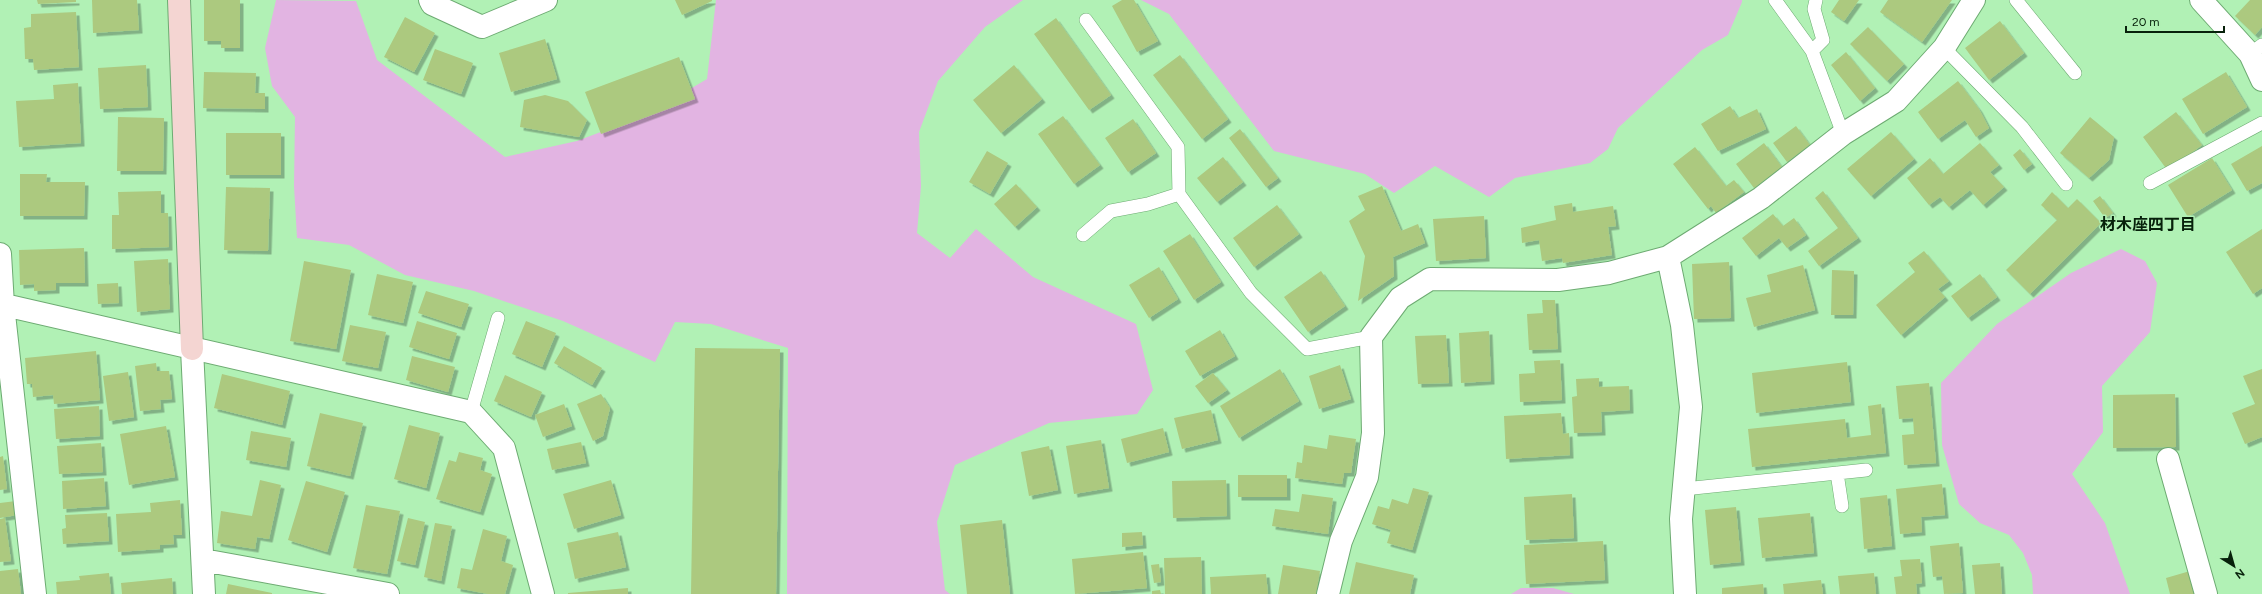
<svg xmlns="http://www.w3.org/2000/svg" width="2262" height="594" viewBox="0 0 2262 594" font-family="Figtree,'Noto Sans JP',sans-serif">
<style>
.green{fill:#e2b4e2}
.building{fill:#acc97f;filter:url(#shadow)}
.lines{fill:none;stroke-linecap:round;stroke-linejoin:round}
.lane-casing{stroke:#6dab72;stroke-width:14}
.street-casing{stroke:#6dab72;stroke-width:24}
.secondary-casing{stroke:#6dab72;stroke-width:24}
.lane{stroke:#fff;stroke-width:13}
.street{stroke:#fff;stroke-width:22}
.secondary{stroke:#f4d5d2;stroke-width:22}
.labels{text-anchor:middle;dominant-baseline:central;stroke-width:3;stroke-linejoin:round;paint-order:stroke}
.neighbourhood-label{font-size:16px;font-weight:bold;fill:#07210b;stroke:#b1f1b5}
</style>
<defs>
<filter id="shadow"><feDropShadow dx="3.5" dy="3.5" stdDeviation="0" flood-color="#0004"/></filter>
</defs>
<rect width="100%" height="100%" fill="#b1f1b5"/>
<path class="green" d="M 276,0 L 356,1 L 377,60 L 505,157 L 577,141 L 648,114 L 707,79 L 716,0 L 1023,0 L 985,27 L 938,81 L 919,132 L 921,186 L 917,233 L 950,258 L 976,229 L 1033,277 L 1136,324 L 1153,390 L 1137,414 L 1049,423 L 955,465 L 937,522 L 945,590 L 950,594 L 787,594 L 788,348 L 711,324 L 675,322 L 655,362 L 563,321 L 474,291 L 405,275 L 349,245 L 297,238 L 294,186 L 295,117 L 272,86 L 265,48 Z
M 1141,0 L 1742,0 L 1742,2 L 1728,35 L 1702,50 L 1618,128 L 1608,149 L 1590,163 L 1515,178 L 1489,197 L 1435,166 L 1394,193 L 1365,174 L 1274,151 L 1169,14 Z
M 2121,249 L 2145,261 L 2157,283 L 2150,332 L 2102,386 L 2103,432 L 2072,474 L 2105,523 L 2130,594 L 2033,594 L 2032,575 L 2023,553 L 2009,535 L 1980,523 L 1959,504 L 1942,445 L 1941,383 L 1997,324 L 2071,273 Z
M 1521,588 L 1553,588 L 1574,594 L 1511,594 Z"/>
<path class="building" d="M 37,0 L 76,0 L 76,2 L 38,4 Z
M 92,0 L 137,0 L 139,30 L 93,33 Z
M 204,0 L 240,0 L 240,48 L 221,48 L 221,41 L 204,41 Z
M 675,0 L 712,0 L 712,1 L 682,15 Z
M 1122,0 L 1134,0 L 1158,41 L 1137,52 L 1112,6 Z
M 1839,0 L 1859,0 L 1844,21 L 1831,12 Z
M 1888,0 L 1952,0 L 1922,42 L 1880,12 Z
M 2250,0 L 2262,0 L 2262,27 L 2255,35 L 2235,16 Z
M 76,12 L 79,67 L 34,70 L 33,59 L 25,59 L 24,28 L 31,27 L 31,14 Z
M 405,17 L 435,33 L 414,72 L 384,57 Z
M 1056,18 L 1111,95 L 1089,110 L 1034,34 Z
M 2000,21 L 2024,53 L 1989,80 L 1965,48 Z
M 1868,27 L 1904,64 L 1887,81 L 1850,44 Z
M 545,39 L 557,79 L 511,92 L 499,53 Z
M 435,49 L 473,63 L 461,94 L 423,80 Z
M 1846,52 L 1875,88 L 1860,101 L 1831,65 Z
M 1180,55 L 1228,119 L 1202,139 L 1153,75 Z
M 679,57 L 695,99 L 601,134 L 585,92 Z
M 146,65 L 148,107 L 100,109 L 98,68 Z
M 1014,65 L 1042,99 L 1001,133 L 973,100 Z
M 204,72 L 256,73 L 255,93 L 265,93 L 265,109 L 203,108 Z
M 2226,72 L 2247,107 L 2203,134 L 2182,99 Z
M 1958,81 L 1979,109 L 1989,128 L 1976,137 L 1965,120 L 1938,139 L 1918,112 Z
M 78,83 L 81,143 L 19,147 L 16,101 L 54,99 L 53,85 Z
M 545,95 L 568,101 L 587,120 L 579,137 L 520,127 L 524,100 Z
M 1730,106 L 1738,118 L 1757,109 L 1766,129 L 1718,151 L 1701,124 Z
M 2176,112 L 2202,145 L 2168,171 L 2143,137 Z
M 1063,116 L 1100,165 L 1074,184 L 1038,134 Z
M 118,117 L 164,118 L 163,171 L 117,171 Z
M 2090,117 L 2114,137 L 2109,160 L 2089,178 L 2060,153 Z
M 1133,119 L 1156,153 L 1128,172 L 1105,138 Z
M 1796,126 L 1810,145 L 1787,162 L 1773,143 Z
M 1240,129 L 1278,178 L 1266,187 L 1229,138 Z
M 1891,132 L 1914,159 L 1871,196 L 1847,169 Z
M 226,133 L 281,133 L 281,175 L 226,175 Z
M 1764,143 L 1782,167 L 1754,188 L 1736,164 Z
M 1980,143 L 1999,165 L 1990,172 L 2004,187 L 1983,205 L 1970,190 L 1949,207 L 1940,197 L 1929,205 L 1907,178 L 1930,158 L 1943,174 Z
M 2262,146 L 2262,183 L 2247,191 L 2231,164 Z
M 1695,147 L 1726,186 L 1734,180 L 1744,192 L 1716,213 L 1711,206 L 1708,209 L 1673,164 Z
M 2020,149 L 2032,164 L 2024,170 L 2013,155 Z
M 987,151 L 1008,163 L 990,194 L 969,182 Z
M 1223,157 L 1243,182 L 1217,202 L 1197,178 Z
M 2212,158 L 2232,190 L 2188,217 L 2168,185 Z
M 20,174 L 47,174 L 46,182 L 85,182 L 84,216 L 20,216 Z
M 1016,184 L 1037,207 L 1015,227 L 994,204 Z
M 1382,186 L 1401,231 L 1418,224 L 1425,243 L 1393,257 L 1394,276 L 1358,301 L 1365,256 L 1349,221 L 1365,210 L 1358,196 Z
M 226,187 L 270,188 L 268,251 L 224,250 Z
M 161,191 L 161,213 L 168,213 L 169,247 L 112,249 L 112,215 L 119,215 L 118,192 Z
M 1823,191 L 1858,238 L 1819,266 L 1808,251 L 1838,228 L 1815,198 Z
M 2052,192 L 2068,208 L 2077,199 L 2101,223 L 2030,294 L 2006,270 L 2057,220 L 2041,205 Z
M 2100,196 L 2113,213 L 2105,218 L 2093,201 Z
M 1572,203 L 1573,212 L 1613,206 L 1616,226 L 1608,227 L 1612,255 L 1563,263 L 1562,258 L 1542,261 L 1539,240 L 1522,243 L 1521,228 L 1556,220 L 1554,206 Z
M 1277,205 L 1299,234 L 1254,267 L 1233,238 Z
M 1773,214 L 1783,226 L 1794,218 L 1806,235 L 1787,248 L 1779,238 L 1756,256 L 1742,238 Z
M 1484,216 L 1486,258 L 1436,261 L 1433,219 Z
M 2262,229 L 2262,288 L 2253,294 L 2226,252 Z
M 1190,234 L 1221,282 L 1194,300 L 1163,251 Z
M 84,248 L 85,283 L 56,283 L 56,290 L 34,291 L 34,284 L 20,285 L 19,250 Z
M 1924,251 L 1949,281 L 1938,289 L 1945,297 L 1901,335 L 1876,305 L 1915,272 L 1908,263 Z
M 168,259 L 170,309 L 137,312 L 134,261 Z
M 304,261 L 351,270 L 336,349 L 290,341 Z
M 1729,262 L 1731,318 L 1694,319 L 1692,264 Z
M 1803,265 L 1815,310 L 1754,327 L 1746,298 L 1771,292 L 1767,275 Z
M 1159,267 L 1178,299 L 1149,318 L 1129,285 Z
M 1832,270 L 1854,271 L 1853,315 L 1831,315 Z
M 1321,271 L 1345,306 L 1308,332 L 1284,297 Z
M 377,274 L 413,282 L 403,323 L 368,315 Z
M 1980,274 L 1997,297 L 1968,318 L 1951,296 Z
M 118,283 L 119,303 L 98,304 L 97,284 Z
M 426,291 L 469,304 L 461,327 L 418,313 Z
M 1542,300 L 1555,300 L 1558,349 L 1529,350 L 1527,314 L 1543,313 Z
M 417,321 L 457,333 L 449,359 L 409,347 Z
M 526,321 L 556,333 L 542,367 L 512,354 Z
M 350,325 L 386,332 L 378,368 L 342,361 Z
M 1220,330 L 1235,356 L 1200,376 L 1185,351 Z
M 1489,331 L 1491,381 L 1461,383 L 1459,333 Z
M 1446,335 L 1449,383 L 1418,384 L 1415,336 Z
M 564,346 L 602,368 L 592,385 L 554,363 Z
M 695,348 L 780,349 L 776,594 L 691,594 Z
M 96,351 L 100,400 L 54,404 L 53,395 L 33,397 L 32,384 L 27,384 L 25,358 Z
M 412,356 L 455,367 L 448,392 L 406,380 Z
M 1560,360 L 1562,400 L 1520,402 L 1519,374 L 1535,373 L 1534,361 Z
M 1847,362 L 1851,402 L 1756,413 L 1752,373 Z
M 156,363 L 157,371 L 169,371 L 172,399 L 160,400 L 161,409 L 140,411 L 135,366 Z
M 1340,365 L 1351,399 L 1319,409 L 1309,376 Z
M 1280,369 L 1299,401 L 1239,438 L 1220,406 Z
M 2262,369 L 2262,437 L 2245,444 L 2232,413 L 2255,404 L 2243,376 Z
M 128,372 L 134,417 L 109,421 L 103,376 Z
M 1213,373 L 1227,390 L 1208,403 L 1195,386 Z
M 222,374 L 290,391 L 282,425 L 214,408 Z
M 505,375 L 542,392 L 531,417 L 494,401 Z
M 1599,378 L 1599,387 L 1629,386 L 1630,410 L 1601,412 L 1602,432 L 1574,433 L 1572,397 L 1577,396 L 1576,379 Z
M 1929,383 L 1936,463 L 1904,465 L 1902,435 L 1914,434 L 1913,418 L 1899,419 L 1896,386 Z
M 601,394 L 610,408 L 603,436 L 593,441 L 577,404 Z
M 2175,394 L 2176,447 L 2113,448 L 2113,395 Z
M 564,404 L 572,426 L 543,437 L 535,415 Z
M 1881,404 L 1886,453 L 1752,467 L 1748,429 L 1845,419 L 1847,438 L 1871,435 L 1868,406 Z
M 99,406 L 100,436 L 56,439 L 54,409 Z
M 1211,410 L 1218,440 L 1182,449 L 1174,418 Z
M 320,413 L 363,423 L 350,476 L 307,466 Z
M 1561,413 L 1563,434 L 1569,433 L 1570,455 L 1506,459 L 1504,416 Z
M 409,425 L 440,433 L 426,488 L 394,479 Z
M 166,426 L 175,477 L 129,485 L 120,434 Z
M 1163,428 L 1169,452 L 1127,463 L 1121,439 Z
M 251,431 L 291,438 L 286,467 L 246,460 Z
M 1329,435 L 1356,439 L 1351,473 L 1344,473 L 1342,484 L 1295,478 L 1297,462 L 1302,463 L 1304,445 L 1327,449 Z
M 1101,440 L 1109,488 L 1074,494 L 1066,446 Z
M 581,442 L 586,463 L 552,470 L 547,449 Z
M 101,443 L 103,472 L 59,474 L 57,446 Z
M 1049,446 L 1058,490 L 1029,496 L 1021,452 Z
M 459,452 L 483,458 L 480,470 L 492,474 L 480,512 L 436,499 L 449,460 L 456,462 Z
M 3,456 L 7,489 L 0,490 L 0,457 Z
M 1238,475 L 1287,475 L 1287,497 L 1238,497 Z
M 104,478 L 106,506 L 63,509 L 62,481 Z
M 260,480 L 281,485 L 269,539 L 257,537 L 255,549 L 217,543 L 221,511 L 252,516 Z
M 611,480 L 621,515 L 574,529 L 563,494 Z
M 1226,480 L 1227,516 L 1173,518 L 1172,481 Z
M 306,481 L 345,492 L 327,552 L 288,540 Z
M 1942,484 L 1945,515 L 1921,517 L 1922,532 L 1900,534 L 1896,489 Z
M 1413,488 L 1429,492 L 1412,550 L 1387,543 L 1391,530 L 1372,524 L 1378,506 L 1389,509 L 1392,499 L 1408,504 Z
M 1302,494 L 1333,498 L 1328,534 L 1272,526 L 1275,509 L 1299,512 Z
M 1572,494 L 1574,538 L 1526,540 L 1524,497 Z
M 1887,495 L 1892,546 L 1864,549 L 1860,498 Z
M 180,500 L 182,535 L 173,535 L 174,544 L 160,545 L 160,549 L 118,552 L 116,514 L 151,512 L 150,503 Z
M 16,501 L 17,515 L 0,518 L 0,503 Z
M 366,505 L 400,511 L 387,574 L 353,568 Z
M 1736,507 L 1741,562 L 1710,565 L 1705,510 Z
M 107,513 L 109,541 L 63,544 L 62,529 L 66,528 L 65,515 Z
M 1810,513 L 1814,553 L 1762,558 L 1758,518 Z
M 5,518 L 11,561 L 0,562 L 0,519 Z
M 408,518 L 425,522 L 415,565 L 397,561 Z
M 1002,520 L 1010,594 L 967,594 L 960,525 Z
M 435,523 L 452,526 L 441,581 L 424,577 Z
M 483,529 L 507,536 L 501,561 L 513,565 L 505,594 L 488,594 L 457,588 L 461,568 L 472,570 Z
M 618,532 L 626,567 L 575,579 L 567,543 Z
M 1142,532 L 1143,545 L 1122,547 L 1122,533 Z
M 1603,541 L 1605,580 L 1526,584 L 1524,545 Z
M 1959,543 L 1963,593 L 1944,594 L 1942,576 L 1933,577 L 1930,546 Z
M 1143,552 L 1147,588 L 1075,594 L 1072,559 Z
M 1201,557 L 1202,594 L 1165,594 L 1164,558 Z
M 1920,559 L 1922,583 L 1916,584 L 1917,594 L 1896,594 L 1894,577 L 1902,576 L 1900,560 Z
M 1356,562 L 1414,575 L 1410,594 L 1349,594 Z
M 2000,563 L 2002,594 L 1975,594 L 1972,565 Z
M 1159,564 L 1161,582 L 1154,583 L 1151,565 Z
M 1283,565 L 1320,571 L 1316,594 L 1278,594 Z
M 18,569 L 21,594 L 0,594 L 0,571 Z
M 2190,571 L 2195,594 L 2170,594 L 2166,578 Z
M 109,573 L 111,594 L 57,594 L 56,582 L 80,580 L 79,576 Z
M 1874,573 L 1876,594 L 1840,594 L 1838,576 Z
M 1266,574 L 1268,594 L 1211,594 L 1210,577 Z
M 172,578 L 173,594 L 122,594 L 121,583 Z
M 1821,580 L 1823,594 L 1784,594 L 1783,584 Z
M 228,584 L 272,593 L 272,594 L 226,594 Z
M 1763,584 L 1764,594 L 1722,594 L 1722,588 Z
M 628,588 L 628,594 L 568,594 L 568,593 Z
M 1160,590 L 1161,594 L 1152,594 L 1152,591 Z"/>
<g class="lines">
<g class="lane-casing">
<path id="lane" d="M 1775,0 L 1812,51 L 1843,134
M 2016,0 L 2075,73
M 1086,20 L 1178,147 L 1179,194 L 1251,293 L 1307,349 L 1371,337
M 1944,48 L 2022,127 L 2066,184
M 1812,51 L 1823,40 L 1814,9 L 1816,0
M 2250,54 L 2262,45
M 2150,183 L 2262,123
M 1083,235 L 1111,211 L 1148,204 L 1179,194
M 471,412 L 498,318
M 1837,473 L 1842,506
M 1684,489 L 1866,470"/>
</g>
<g class="street-casing">
<path id="street" d="M 430,0 L 432,4 L 482,27 L 546,0
M 2201,0 L 2250,54 L 2262,80
M 0,254 L 3,305 L 35,594
M 1668,257 L 1682,325 L 1691,407 L 1681,519 L 1685,594
M 0,304 L 471,412 L 504,448 L 543,594
M 192,349 L 204,594
M 2168,459 L 2206,594
M 203,560 L 388,594
M 1328,594 L 1341,541 L 1367,477 L 1373,433 L 1371,337 L 1400,298 L 1430,279 L 1558,280 L 1609,273 L 1668,257 L 1761,198 L 1843,134 L 1896,101 L 1944,48 L 1974,0"/>
</g>
<g class="secondary-casing">
<path id="secondary" d="M 179,0 L 192,349"/>
</g>
<use href="#lane" class="lane"/>
<use href="#street" class="street"/>
<use href="#secondary" class="secondary"/>
</g>
<g class="labels">
<g class="neighbourhood-label">
<text x="2148" y="224">材木座四丁目</text>
</g>
</g>
<g transform="translate(2234 566) rotate(143)" stroke="#b1f1b5" stroke-width="3" paint-order="stroke">
<path d="M0-3L7 15L0 10L-7 15Z" fill="#07210b"/>
<text y="-6" font-size="11" font-weight="bold" text-anchor="middle" fill="#07210b">N</text>
</g>
<path d="M2126 26v6h98v-6" fill="none" stroke="#07210b" stroke-width="2"/>
<text x="2132" y="26" font-size="12" fill="#07210b" stroke="#b1f1b5" stroke-width="3" paint-order="stroke">20 m</text>
</svg>
